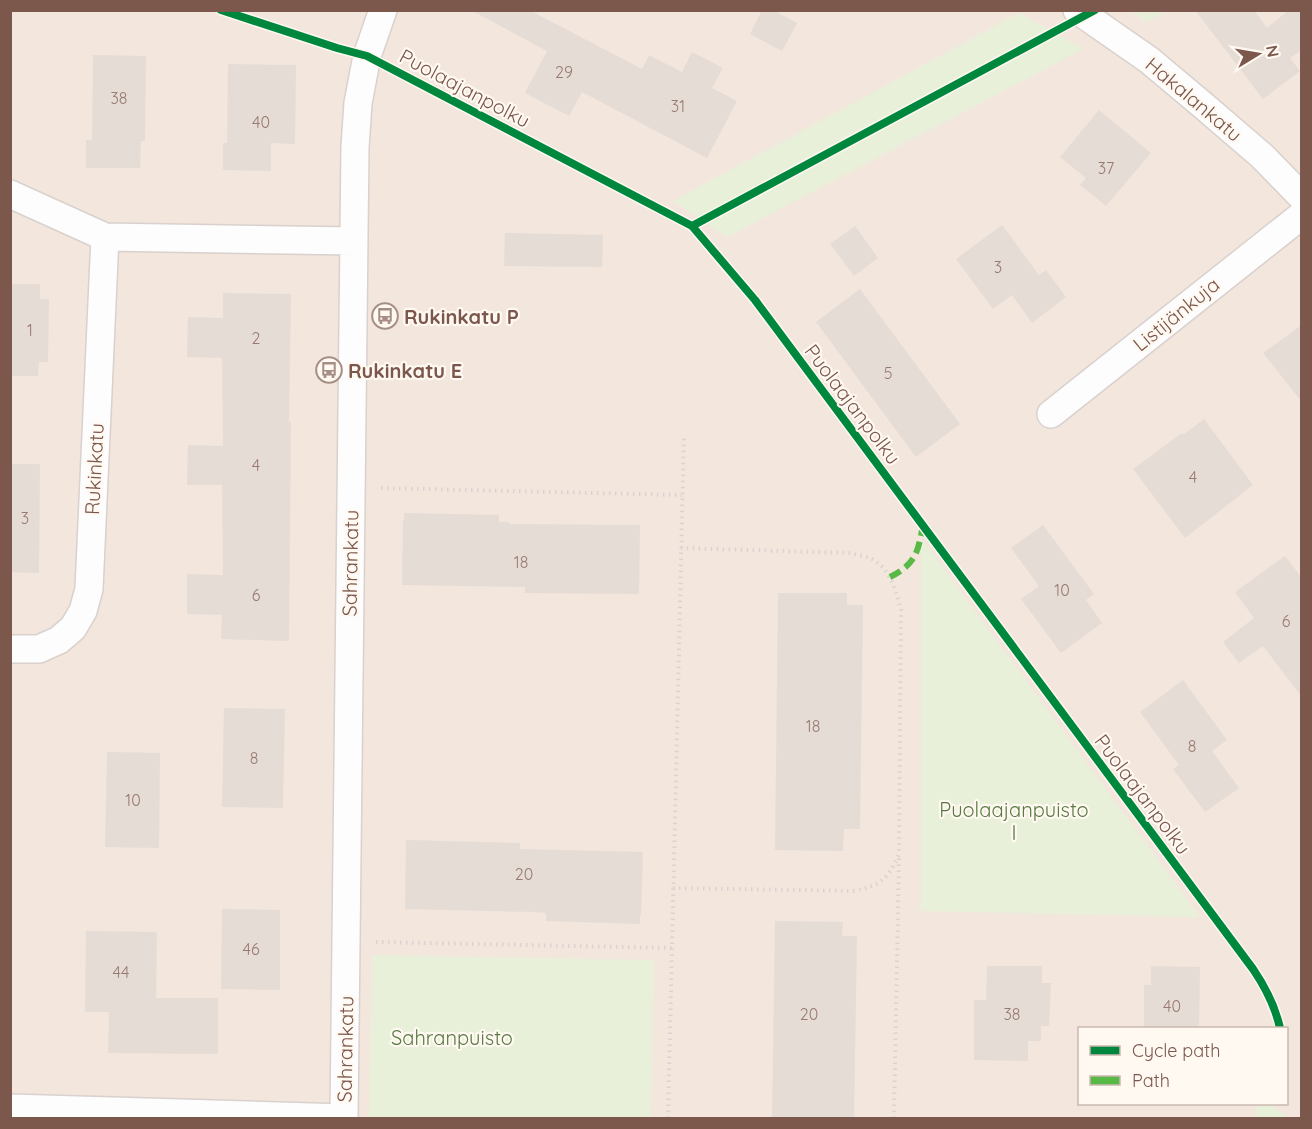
<svg xmlns="http://www.w3.org/2000/svg" width="1312" height="1129" viewBox="0 0 1312 1129" font-family="Quicksand,sans-serif">
<style>
.residential{fill:#f2e6dd;fill-rule:evenodd}
.green{fill:#e8f0da}
.building{fill:#e6dcd6}
.lines{fill:none;stroke-linecap:round;stroke-linejoin:round}
.street-casing{stroke:#d9d1cd;stroke-width:30}
.path{stroke:#dcd2d0;stroke-width:4;stroke-dasharray:1.5 4.5;stroke-linecap:butt}
.street{stroke:#fefdfd;stroke-width:27}
.quiet{stroke:#58b947;stroke-width:6;stroke-dasharray:12 6;stroke-linecap:butt}
.cycleway-casing{stroke:#fff9f2;stroke-width:11}
.cycleway{stroke:#00873e;stroke-width:8}
.labels{text-anchor:middle;dominant-baseline:central;stroke-width:4.5;stroke-linejoin:round;paint-order:stroke}
.number-label{font-size:16px;fill:#987a71}
.street-label{font-size:20px;fill:#7b574c;stroke:#fff9f2}
.poi-label{font-size:20px;font-weight:bold;fill:#7b574c;stroke:#fff9f2;text-anchor:start}
.park-label{font-size:20px;fill:#587a41;stroke:#fff9f2}
</style>
<rect width="100%" height="100%" fill="#f9f4ef"/>
<path class="residential" d="M 10,11 L 1301,11 L 1301,1118 L 11,1118 ZM 1080,1028 L 1286,1028 L 1286,1104 L 1080,1104 Z"/>
<path class="green" d="M 1130,11 L 1169,11 L 1146,22 Z
M 1019,13 L 1083,49 L 727,237 L 673,201 Z
M 921,538 L 1200,917 L 921,911 Z
M 372,955 L 654,960 L 651,1118 L 369,1118 Z
M 1256,1104 L 1269,1104 L 1289,1118 L 1256,1118 Z"/>
<path class="building" d="M 471,10 L 529,10 L 642,69 L 649,55 L 682,72 L 692,52 L 723,68 L 712,88 L 737,101 L 707,158 L 582,92 L 569,116 L 525,93 L 547,51 Z
M 762,10 L 773,10 L 797,23 L 782,51 L 750,34 Z
M 1195,10 L 1254,10 L 1267,28 L 1289,10 L 1302,10 L 1302,50 L 1290,58 L 1300,71 L 1263,99 Z
M 93,55 L 146,56 L 145,141 L 141,141 L 140,168 L 86,168 L 86,140 L 92,140 Z
M 228,64 L 296,65 L 295,144 L 271,143 L 271,171 L 223,170 L 223,143 L 227,143 Z
M 1099,110 L 1151,153 L 1106,206 L 1080,185 L 1086,178 L 1060,157 Z
M 1002,225 L 1039,275 L 1046,270 L 1066,297 L 1032,323 L 1012,295 L 993,309 L 956,259 Z
M 855,226 L 878,258 L 854,276 L 830,244 Z
M 505,233 L 603,235 L 602,267 L 504,266 Z
M 10,284 L 40,284 L 40,299 L 49,299 L 48,362 L 39,362 L 38,376 L 10,376 Z
M 860,289 L 960,424 L 916,457 L 816,322 Z
M 223,293 L 291,294 L 289,422 L 291,422 L 289,641 L 221,639 L 222,615 L 187,614 L 187,574 L 223,575 L 222,485 L 187,485 L 188,445 L 223,446 L 222,358 L 187,357 L 188,317 L 223,318 Z
M 1302,325 L 1302,402 L 1263,353 Z
M 1204,419 L 1253,485 L 1185,538 L 1133,469 L 1182,433 L 1183,435 Z
M 10,464 L 40,464 L 39,573 L 10,572 Z
M 404,513 L 499,515 L 499,522 L 509,522 L 510,524 L 640,525 L 639,594 L 525,593 L 525,587 L 402,585 L 403,521 L 404,521 Z
M 1043,525 L 1094,594 L 1086,600 L 1102,623 L 1061,653 L 1021,599 L 1039,586 L 1011,548 Z
M 1285,556 L 1302,578 L 1302,697 L 1263,646 L 1239,663 L 1223,642 L 1254,618 L 1235,592 Z
M 778,593 L 847,593 L 847,605 L 863,605 L 860,829 L 844,829 L 843,851 L 775,850 Z
M 1183,680 L 1227,740 L 1212,751 L 1239,788 L 1205,812 L 1173,769 L 1179,765 L 1140,712 Z
M 224,708 L 285,709 L 283,808 L 222,807 Z
M 107,752 L 160,753 L 159,848 L 105,847 Z
M 406,840 L 520,843 L 520,849 L 643,852 L 641,916 L 640,915 L 640,924 L 546,921 L 546,913 L 535,912 L 405,909 Z
M 222,909 L 280,910 L 280,990 L 221,989 Z
M 775,921 L 843,922 L 842,936 L 857,936 L 854,1119 L 772,1119 Z
M 86,931 L 157,932 L 156,998 L 218,998 L 218,1054 L 108,1053 L 109,1012 L 85,1012 Z
M 987,966 L 1042,966 L 1042,983 L 1051,983 L 1049,1026 L 1041,1026 L 1041,1041 L 1028,1041 L 1028,1061 L 974,1060 L 974,1000 L 986,1000 Z
M 1151,966 L 1200,967 L 1199,1029 L 1144,1027 L 1144,985 L 1151,985 Z"/>
<g class="lines">
<g class="street-casing">
<path id="street" d="M 1077,10 L 1149,60 L 1205,107 L 1262,156 L 1302,197
M 10,194 L 105,237 L 354,241
M 1051,414 L 1302,215
M 10,649 L 39,649 L 59,640 L 73,628 L 83,611 L 89,589 L 105,237
M 10,1108 L 344,1118
M 344,1118 L 355,147 L 358,103 L 367,56 L 383,10"/>
</g>
<path class="path" d="M 381,488 L 682,495
M 673,888 L 853,891 C 882,885 887,880 899,854 L 901,610 C 896,591 890,567 870,558 C 864,556 857,555 851,553 L 681,548
M 376,942 L 672,948
M 668,1118 L 684,435
M 894,1118 L 899,857"/>
<use href="#street" class="street"/>
<path class="quiet" d="M 890,577 C 916,564 918,552 923,525"/>
<g class="cycleway-casing">
<path id="cycleway" d="M 221,10 L 337,48 L 367,56 L 692,226 L 755,300 L 1253,969 C 1266,988 1275,1006 1280,1028
M 692,226 L 1095,10"/>
</g>
<use href="#cycleway" class="cycleway"/>
</g>
<defs>
<g id="bus-ring" transform="scale(1.35)"><circle r="9.5" fill="#fff9f2" stroke="#a78e85" stroke-width="1.5"/><path d="M-5-6H5V4H4V6H2V4H-2V6H-4V4H-5ZM-3.5-4V0h7V-4ZM-3.5 1.2v1.5H-2V1.2ZM2 1.2v1.5H3.5V1.2Z" fill="#a78e85"/></g>
</defs>
<g fill-rule="evenodd">
<use href="#bus-ring" x="385" y="316"/>
<use href="#bus-ring" x="329" y="370"/>
</g>
<g class="labels">
<g class="number-label">
<text x="564" y="72">29</text>
<text x="119" y="98">38</text>
<text x="678" y="106">31</text>
<text x="261" y="122">40</text>
<text x="1106" y="168">37</text>
<text x="998" y="267">3</text>
<text x="30" y="330">1</text>
<text x="256" y="338">2</text>
<text x="888" y="373">5</text>
<text x="256" y="465">4</text>
<text x="1193" y="477">4</text>
<text x="25" y="518">3</text>
<text x="521" y="562">18</text>
<text x="1062" y="590">10</text>
<text x="256" y="595">6</text>
<text x="1286" y="621">6</text>
<text x="813" y="726">18</text>
<text x="1192" y="746">8</text>
<text x="254" y="758">8</text>
<text x="133" y="800">10</text>
<text x="524" y="874">20</text>
<text x="251" y="949">46</text>
<text x="121" y="972">44</text>
<text x="1172" y="1006">40</text>
<text x="809" y="1014">20</text>
<text x="1012" y="1014">38</text>
</g>
<g class="street-label">
<text transform="translate(465 88) rotate(28)">Puolaajanpolku</text>
<text transform="translate(1194 99) rotate(40)">Hakalankatu</text>
<text transform="translate(1176 314) rotate(-39)">Listijänkuja</text>
<text transform="translate(853 404) rotate(53)">Puolaajanpolku</text>
<text transform="translate(94 469) rotate(-87)">Rukinkatu</text>
<text transform="translate(350 563) rotate(-89)">Sahrankatu</text>
<text transform="translate(1143 794) rotate(53)">Puolaajanpolku</text>
<text transform="translate(345 1049) rotate(-89)">Sahrankatu</text>
</g>
<g class="poi-label">
<text x="404" y="316">Rukinkatu P</text>
<text x="348" y="370">Rukinkatu E</text>
</g>
<g class="park-label">
<text x="1014" y="809">Puolaajanpuisto<tspan x="1014" dy="23">I</tspan></text>
<text x="452" y="1037">Sahranpuisto</text>
</g>
</g>
<rect width="1312" height="1129" fill="none" stroke="#7b574c" stroke-width="24"/>
<rect x="1078" y="1027" width="210" height="78" fill="#fff9f2" stroke="#cab8b0" stroke-width="1.5"/>
<rect x="1090" y="1046" width="30" height="9" fill="#00873e" stroke="#cab8b0" stroke-width="1.5"/>
<text x="1132" y="1057" font-size="18" fill="#7b574c">Cycle path</text>
<rect x="1090" y="1076" width="30" height="9" fill="#58b947" stroke="#cab8b0" stroke-width="1.5"/>
<text x="1132" y="1087" font-size="18" fill="#7b574c">Path</text>
<g transform="translate(1258 54) rotate(79)" stroke="#fff9f2" stroke-width="4.5" paint-order="stroke">
<path d="M0-4.5L10 22L0 15L-10 22Z" fill="#7b574c"/>
<text y="-9" font-size="16" font-weight="bold" text-anchor="middle" fill="#7b574c">N</text>
</g>
</svg>
